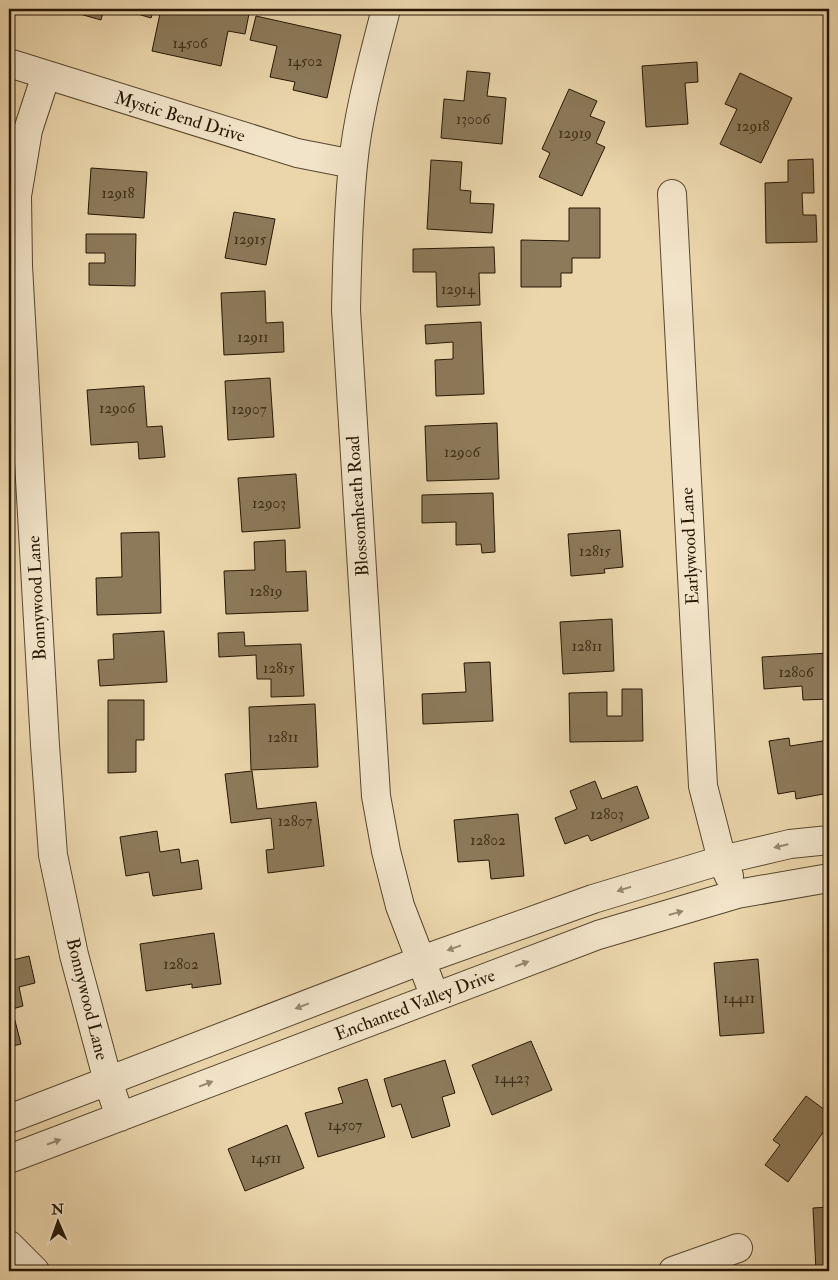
<svg xmlns="http://www.w3.org/2000/svg" width="838" height="1280" viewBox="0 0 838 1280" font-family="'IM FELL Double Pica',serif">
<style>
.building{fill:#8c7a5a;stroke:#261702}
.lines{fill:none;stroke-linecap:round;stroke-linejoin:round}
.minor-casing{stroke:#57472c;stroke-width:30}
.minor{stroke:#f2e4c9;stroke-width:28}
.oneway{fill:#96886f}
.labels{text-anchor:middle;dominant-baseline:central;stroke-width:4;stroke-linejoin:round;paint-order:stroke}
.number-label{font-size:15px;fill:#403018}
.street-label{font-size:18px;fill:#261702;stroke:#f2e4c9}
</style>
<rect width="100%" height="100%" fill="#ebd6ac"/>
<filter id="stains"><feTurbulence type="fractalNoise" baseFrequency=".004" numOctaves="4"/><feColorMatrix values="0 0 0 0 .2 0 0 0 0 .09 0 0 0 0 .02 0 0 0 .5 -.17"/></filter>
<radialGradient id="worn" r=".72"><stop offset=".6" stop-color="#630" stop-opacity="0"/><stop offset="1" stop-color="#630" stop-opacity=".3"/></radialGradient>
<path class="building" d="M 70,9 L 104,9 L 101,20 L 69,11 Z
M 121,9 L 154,9 L 151,18 Z
M 161,9 L 202,9 L 217,12 L 218,9 L 250,9 L 245,34 L 228,31 L 221,66 L 152,51 Z
M 256,16 L 341,35 L 327,98 L 293,90 L 295,82 L 270,77 L 277,46 L 250,40 Z
M 697,62 L 698,82 L 685,83 L 688,124 L 646,127 L 642,66 Z
M 467,71 L 490,73 L 487,96 L 506,98 L 502,144 L 441,138 L 444,99 L 464,101 Z
M 740,73 L 792,98 L 761,163 L 720,144 L 737,109 L 725,104 Z
M 569,89 L 597,101 L 590,116 L 605,122 L 596,143 L 605,147 L 582,196 L 539,177 L 550,153 L 542,149 Z
M 813,159 L 814,193 L 802,193 L 803,215 L 816,215 L 817,242 L 766,243 L 765,183 L 788,182 L 788,160 Z
M 431,160 L 462,162 L 460,190 L 471,191 L 470,203 L 494,204 L 492,233 L 427,229 Z
M 91,168 L 147,172 L 144,218 L 88,214 Z
M 569,208 L 600,208 L 600,258 L 572,258 L 572,273 L 561,273 L 561,287 L 521,287 L 521,240 L 569,241 Z
M 234,212 L 275,219 L 266,265 L 225,258 Z
M 86,234 L 136,234 L 135,286 L 89,285 L 89,263 L 105,263 L 105,253 L 86,253 Z
M 494,247 L 495,273 L 479,273 L 480,305 L 437,307 L 436,272 L 413,272 L 413,249 Z
M 265,291 L 266,323 L 283,322 L 284,352 L 224,355 L 221,293 Z
M 481,322 L 484,394 L 436,396 L 435,360 L 453,359 L 453,342 L 426,344 L 425,325 Z
M 270,378 L 274,437 L 228,440 L 225,381 Z
M 144,386 L 147,427 L 162,426 L 165,457 L 139,459 L 138,442 L 91,445 L 87,390 Z
M 497,423 L 499,479 L 427,481 L 425,426 Z
M 296,474 L 300,528 L 242,532 L 238,478 Z
M 493,493 L 495,552 L 482,553 L 481,544 L 456,545 L 456,522 L 422,523 L 422,495 Z
M 620,530 L 623,567 L 604,569 L 605,573 L 571,576 L 568,534 Z
M 159,532 L 161,613 L 97,615 L 96,578 L 122,577 L 121,533 Z
M 285,540 L 286,572 L 306,571 L 308,611 L 226,614 L 224,571 L 255,570 L 254,542 Z
M 612,619 L 614,671 L 563,674 L 560,622 Z
M 164,631 L 167,682 L 100,686 L 98,660 L 114,659 L 113,634 Z
M 244,632 L 245,646 L 301,644 L 304,696 L 271,697 L 271,679 L 257,679 L 256,655 L 219,657 L 218,633 Z
M 829,653 L 829,699 L 803,700 L 802,686 L 764,689 L 762,657 Z
M 490,662 L 493,721 L 423,724 L 422,694 L 466,692 L 464,663 Z
M 622,689 L 642,689 L 643,741 L 570,742 L 569,693 L 607,692 L 607,716 L 622,716 Z
M 108,700 L 144,700 L 144,740 L 136,740 L 136,772 L 108,773 Z
M 315,704 L 318,767 L 251,770 L 249,707 Z
M 789,738 L 790,746 L 829,740 L 829,793 L 796,799 L 795,791 L 778,794 L 769,741 Z
M 252,771 L 257,809 L 316,802 L 324,866 L 268,873 L 266,850 L 274,849 L 271,818 L 231,823 L 225,774 Z
M 595,781 L 602,799 L 637,786 L 649,818 L 591,841 L 588,835 L 565,844 L 555,818 L 577,809 L 570,791 Z
M 518,814 L 524,876 L 491,879 L 489,860 L 458,862 L 454,820 Z
M 157,831 L 160,852 L 179,849 L 181,863 L 198,860 L 202,889 L 153,896 L 149,872 L 126,876 L 120,837 Z
M 214,933 L 221,984 L 192,988 L 192,984 L 146,991 L 140,944 Z
M 29,956 L 35,983 L 19,987 L 23,1006 L 12,1009 L 21,1044 L 9,1047 L 9,961 Z
M 758,959 L 764,1033 L 720,1036 L 714,963 Z
M 531,1041 L 552,1090 L 492,1115 L 472,1065 Z
M 445,1060 L 455,1093 L 442,1097 L 450,1126 L 412,1138 L 401,1104 L 392,1107 L 384,1079 Z
M 367,1079 L 385,1137 L 318,1157 L 305,1113 L 343,1103 L 338,1088 Z
M 806,1096 L 829,1113 L 829,1124 L 788,1182 L 765,1165 L 780,1145 L 773,1140 Z
M 287,1125 L 304,1168 L 245,1191 L 228,1149 Z
M 829,1207 L 829,1271 L 816,1271 L 813,1208 Z"/>
<g class="lines">
<g class="minor-casing">
<path id="minor" d="M 386,9 C 373,60 358,112 353,165 C 348,213 347,262 346,310 L 376,796 L 386,851 L 400,906 L 435,997
M 9,63 L 297,153 L 353,164
M 46,75 L 28,130 L 17,196 L 18,266 L 45,745 L 53,855 L 74,955 L 108,1081 L 120,1117
M 672,194 L 703,786 L 722,860 L 729,876
M 9,1119 L 422,960 L 593,899 L 722,860 L 790,844 L 829,840
M 9,1159 L 598,935 L 737,894 L 829,878
M 9,1245 L 35,1271
M 673,1271 L 738,1248"/>
</g>
<use href="#minor" class="minor"/>
</g>
<defs><path id="oneway-solid" d="M-6-.8H1V-3.2L6.5 0L1 3.2V.8H-6Z" transform="scale(1.25)"/></defs>
<g class="oneway">
<use href="#oneway-solid" transform="translate(781 846) rotate(167)"/>
<use href="#oneway-solid" transform="translate(624 889) rotate(162)"/>
<use href="#oneway-solid" transform="translate(676 913) rotate(-16)"/>
<use href="#oneway-solid" transform="translate(454 948) rotate(160)"/>
<use href="#oneway-solid" transform="translate(522 964) rotate(-21)"/>
<use href="#oneway-solid" transform="translate(302 1006) rotate(159)"/>
<use href="#oneway-solid" transform="translate(206 1084) rotate(-21)"/>
<use href="#oneway-solid" transform="translate(54 1142) rotate(-21)"/>
</g>
<g class="labels">
<g class="number-label">
<text x="190" y="43">14506</text>
<text x="305" y="61">14502</text>
<text x="473" y="119">13006</text>
<text x="753" y="126">12918</text>
<text x="575" y="133">12919</text>
<text x="118" y="193">12918</text>
<text x="250" y="239">12915</text>
<text x="458" y="289">12914</text>
<text x="253" y="337">12911</text>
<text x="117" y="408">12906</text>
<text x="249" y="409">12907</text>
<text x="462" y="452">12906</text>
<text x="269" y="503">12903</text>
<text x="595" y="551">12815</text>
<text x="266" y="591">12819</text>
<text x="587" y="646">12811</text>
<text x="279" y="668">12815</text>
<text x="796" y="672">12806</text>
<text x="283" y="737">12811</text>
<text x="607" y="814">12803</text>
<text x="295" y="821">12807</text>
<text x="488" y="840">12802</text>
<text x="181" y="964">12802</text>
<text x="739" y="998">14411</text>
<text x="512" y="1078">14423</text>
<text x="345" y="1125">14507</text>
<text x="266" y="1158">14511</text>
</g>
<g class="street-label">
<text transform="translate(180 117) rotate(17)">Mystic Bend Drive</text>
<text transform="translate(358 506) rotate(-94)">Blossomheath Road</text>
<text transform="translate(690 546) rotate(-93)">Earlywood Lane</text>
<text transform="translate(37 598) rotate(-93)">Bonnywood Lane</text>
<text transform="translate(87 999) rotate(76)">Bonnywood Lane</text>
<text transform="translate(415 1005) rotate(-21)">Enchanted Valley Drive</text>
</g>
</g>
<rect width="838" height="1280" fill="none" stroke="#ebd6ac" stroke-width="30"/>
<rect x="10" y="10" width="818" height="1260" fill="none" stroke="#261702" stroke-width="2.5"/>
<rect x="15" y="15" width="808" height="1250" fill="none" stroke="#261702"/>
<g transform="translate(58 1222) rotate(358)" stroke="#f2e4c9" stroke-width="4" paint-order="stroke">
<path d="M0-4L9 19L0 12L-9 19Z" fill="#261702"/>
<text y="-8" font-size="14" font-weight="bold" text-anchor="middle" fill="#261702">N</text>
</g>
<rect width="100%" height="100%" filter="url(#stains)"/>
<rect width="100%" height="100%" fill="url(#worn)"/>
</svg>
